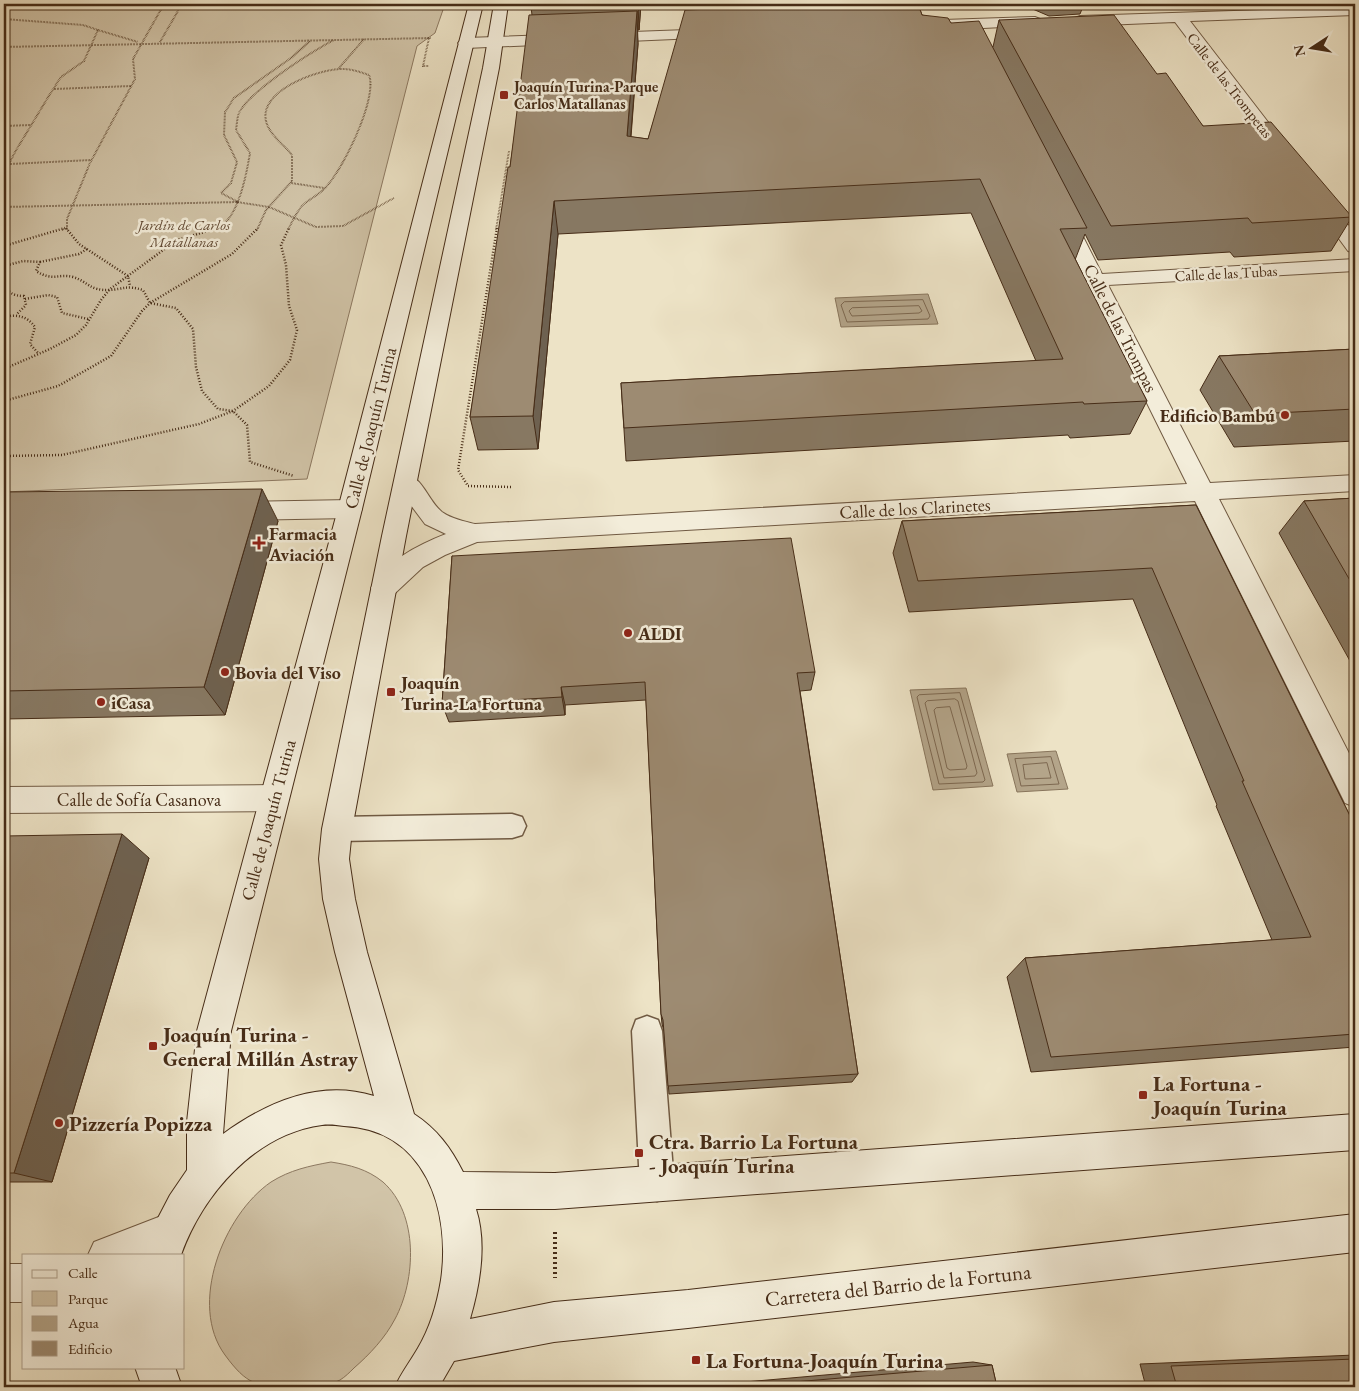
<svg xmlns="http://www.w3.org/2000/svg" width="1359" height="1391" viewBox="0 0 1359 1391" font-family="'EB Garamond',serif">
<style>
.green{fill:#d1c4a8;stroke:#8c7860}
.water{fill:#b4a58a;stroke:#88755c}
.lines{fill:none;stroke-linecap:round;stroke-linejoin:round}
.shore{stroke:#7d6850;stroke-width:1}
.lane-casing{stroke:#705a43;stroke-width:3}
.street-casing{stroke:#705a43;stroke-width:2}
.secondary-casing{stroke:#462c17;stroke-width:2}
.path-far2{stroke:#462c17;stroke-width:2;stroke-dasharray:0.5 1;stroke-linecap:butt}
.path-far1{stroke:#462c17;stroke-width:2.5;stroke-dasharray:1 2;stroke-linecap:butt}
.path{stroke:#462c17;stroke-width:4;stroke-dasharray:2 3;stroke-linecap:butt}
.lane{fill:#f3edda;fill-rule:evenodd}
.street{fill:#f3edda;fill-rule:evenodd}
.secondary{fill:#f3edda;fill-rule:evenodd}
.wall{fill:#877862;stroke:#462c17}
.shaded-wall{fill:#6e6150;stroke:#462c17}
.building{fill:#9d8b72;stroke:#462c17}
.poi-dot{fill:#8f2418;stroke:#f3edda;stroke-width:2}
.labels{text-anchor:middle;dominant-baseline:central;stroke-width:5;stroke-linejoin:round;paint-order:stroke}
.far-street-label{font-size:15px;fill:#462c17;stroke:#f3edda}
.far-poi-label{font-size:15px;font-weight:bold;fill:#462c17;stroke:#f3edda;text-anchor:start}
.far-park-label{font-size:15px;font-style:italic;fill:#624a34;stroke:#f3edda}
.street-label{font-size:18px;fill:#462c17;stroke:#f3edda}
.poi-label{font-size:18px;font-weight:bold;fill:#462c17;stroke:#f3edda;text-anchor:start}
.near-poi-label{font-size:21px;font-weight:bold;fill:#462c17;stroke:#f3edda;text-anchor:start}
.near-street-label{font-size:21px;fill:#462c17;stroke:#f3edda}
</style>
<rect width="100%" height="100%" fill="#ede3c6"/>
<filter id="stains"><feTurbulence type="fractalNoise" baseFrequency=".004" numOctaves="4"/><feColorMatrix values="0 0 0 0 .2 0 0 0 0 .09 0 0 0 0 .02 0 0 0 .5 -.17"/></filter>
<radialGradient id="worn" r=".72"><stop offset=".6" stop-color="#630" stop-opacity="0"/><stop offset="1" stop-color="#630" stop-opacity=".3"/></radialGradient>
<path class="green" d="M 4,4 L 445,4 L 435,33 L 417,46 L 307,479 L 4,492 Z
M 331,1162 C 350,1165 367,1169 383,1182 C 419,1214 416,1280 395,1319 C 385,1338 370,1354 354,1368 C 350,1372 345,1377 340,1380 C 325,1388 308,1387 292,1387 C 257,1387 247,1385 225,1355 C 188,1305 223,1215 271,1182 C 290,1170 309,1166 331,1162 Z"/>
<path class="water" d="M 928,294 L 938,324 L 841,327 L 835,298 Z
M 966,688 L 993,786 L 933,790 L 910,690 Z
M 1056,751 L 1068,789 L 1017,792 L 1007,754 Z"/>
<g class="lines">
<path class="shore" d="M 923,300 L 930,316 L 928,319 L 847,322 L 841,305 L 844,302 Z
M 919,306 L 922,311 L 919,313 L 852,316 L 849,311 L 852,308 Z
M 960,693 L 985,780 L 983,782 L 939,784 L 917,697 L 919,695 Z
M 955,699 L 958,701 L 977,773 L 975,776 L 944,778 L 925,703 L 927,701 Z
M 950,707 L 967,766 L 966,769 L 950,770 L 947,768 L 934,710 L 936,708 Z
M 1051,757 L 1059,784 L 1021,786 L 1015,759 Z
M 1047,763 L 1051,778 L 1025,779 L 1023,765 Z"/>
<g class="lane-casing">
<path id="lane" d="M 512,814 L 522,817 L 526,826 L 522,835 L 512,838 L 337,841 L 327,838 L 323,829 L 327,820 L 337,817 Z
M 647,1016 L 658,1020 L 662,1031 L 674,1184 L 669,1196 L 657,1201 L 645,1196 L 640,1184 L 632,1031 L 636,1020 Z"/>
</g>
<g class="street-casing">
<path id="street" d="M 1355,7 L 1355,15 L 1190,21 L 1291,152 L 1288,156 L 1282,157 L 1276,156 L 1175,22 L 1080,26 L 1075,24 L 1072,21 L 1075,18 L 1080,16 Z
M 1035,17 L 1040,19 L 1043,22 L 1040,25 L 943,30 L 938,28 L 935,25 L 938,22 L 943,20 Z
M 715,29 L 720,31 L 723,34 L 720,37 L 466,48 L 461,46 L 458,43 L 461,40 L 466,38 Z
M 1321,196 L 1328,198 L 1355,234 L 1355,253 L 1348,251 L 1312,202 L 1314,198 Z
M 1063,209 L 1070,211 L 1072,215 L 1102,274 L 1355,259 L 1355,271 L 1108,285 L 1210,483 L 1355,475 L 1355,491 L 1219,499 L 1355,765 L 1355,807 L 1345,803 L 1195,501 L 477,542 L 445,555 L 423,567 L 393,595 L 384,598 L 375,595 L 371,588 C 386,561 418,545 446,534 L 425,524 L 398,488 L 394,482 L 398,476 C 421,469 426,499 442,512 C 452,519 463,521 475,524 L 1187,484 L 1054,215 L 1056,211 Z
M 350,500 L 359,503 L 362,509 L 359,515 L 350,518 L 235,520 L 226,517 L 223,511 L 226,505 L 235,502 Z
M 274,785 L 284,789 L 289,798 L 284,807 L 274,811 L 4,813 L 4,787 Z
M 169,1213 L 182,1219 L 188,1232 L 182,1245 L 158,1255 L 88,1255 L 94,1242 Z
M 4,1264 L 24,1264 L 24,1302 L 4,1302 Z"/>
</g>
<g class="secondary-casing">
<path id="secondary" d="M 469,4 L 483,4 L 362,509 L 231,1031 L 223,1134 C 267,1102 320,1079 374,1096 L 335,952 L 323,899 L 319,859 L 322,829 L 382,536 L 483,68 L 494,4 L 508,4 L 499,68 L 406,536 L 352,829 L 349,859 L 355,899 L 367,952 L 414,1114 C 437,1129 451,1148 463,1172 L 555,1173 L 1355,1114 L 1355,1150 L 555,1209 L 476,1209 C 487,1243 480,1285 470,1319 L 554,1302 L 688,1290 L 1355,1214 L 1355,1252 L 688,1328 L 554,1342 L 454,1361 L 439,1387 L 395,1387 C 401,1373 410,1362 418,1348 C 430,1328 437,1304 441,1280 C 451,1211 426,1130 344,1126 C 337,1125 329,1124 322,1125 C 255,1134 203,1194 181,1255 L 143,1255 L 158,1218 L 170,1195 L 187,1170 L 187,1122 L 197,1031 L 338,509 Z
M 135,1367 L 175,1367 L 182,1387 L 142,1387 Z"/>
</g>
<path class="path-far2" d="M 4,19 L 83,25 L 98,30 L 84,61 L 61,77 L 50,94 L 15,152 L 6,170 L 4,180
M 98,30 L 138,42
M 429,38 L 423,66 L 429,66
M 160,42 L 182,4
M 4,47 L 431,38
M 339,68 L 364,39
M 54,89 L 131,86
M 4,126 L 30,125
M 10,164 L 91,160
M 291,183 L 324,188
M 237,202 L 269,207 L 316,227 L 343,226 L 394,198
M 238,202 L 221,193 L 231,183 L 237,162 L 224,135 L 225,112 L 234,98 L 291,58 L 310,41
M 4,207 L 238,202
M 62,230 L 66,228
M 67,230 L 67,219 L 90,163 L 135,79 L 133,59 L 164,4
M 214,230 C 238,222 246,176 250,153 L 236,130 C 237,124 237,116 240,111 C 252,90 312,51 334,40
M 257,230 L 266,210 L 292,181 L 292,155 C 284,145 269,134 266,121 C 259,90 319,69 342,69 C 352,69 360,72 369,75 C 378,98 343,169 326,187 C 319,195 309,199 302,206 C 296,213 292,222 288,230
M 496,230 L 509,151"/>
<path class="path-far1" d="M 66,228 L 79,244 L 128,276 L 130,286
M 497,228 L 458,470 L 468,486 L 512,487
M 4,246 L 65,228
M 40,262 L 79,254 L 87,249
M 4,266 L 23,261 L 40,262 L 36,271 C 54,282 58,273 73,277 C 87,281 90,291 109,290 C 125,289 126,285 143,290 L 150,303 L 176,308 L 193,329 L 196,367 L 202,391 L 218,409 L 233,411 L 247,425 L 250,462 L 294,476
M 4,284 C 8,293 14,296 24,296 L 26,305 L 17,314
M 25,299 L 48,295 L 57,297 L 62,313 L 88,319
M 4,317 C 17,314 27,316 35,327 L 30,344 L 39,354
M 4,369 L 50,349 L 76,335 L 86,325 L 101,300 L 110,289 L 177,240 L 218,228
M 4,401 L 58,386 L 111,356 L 142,311 L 150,303 L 232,254 L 258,228
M 4,456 L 62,455 L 199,424 L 233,411 L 269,386 L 290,360 L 297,330 L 289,306 L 286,265 L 281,245 L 289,228"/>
<path class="path" d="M 555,1232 L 555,1278"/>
<use href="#lane" class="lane"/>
<use href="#street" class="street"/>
<use href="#secondary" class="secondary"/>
</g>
<path class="wall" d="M 517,4 L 641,4 L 639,30 L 637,30 L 638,44 L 631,137 L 648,139 L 689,10 L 689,4 L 918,4 L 922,15 L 951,23 L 993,47 L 999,20 L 1157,74 L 1203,126 L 1352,217 L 1331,251 L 1234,257 L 1230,252 L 1098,260 L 1085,234 L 1075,260 L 1147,401 L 1130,434 L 1070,438 L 1068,435 L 626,461 L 621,383 L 1036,361 L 971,213 L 558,234 L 538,449 L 478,450 L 470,417 L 510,167 L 532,15 L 531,7 L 517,7 Z
M 1021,4 L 1084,4 L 1080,14 L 1049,16 Z
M 1355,349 L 1355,441 L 1234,447 L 1200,390 L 1219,356 Z
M 4,492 L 278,521 L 225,715 L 4,719 Z
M 1355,498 L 1355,670 L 1279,533 L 1304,501 Z
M 1196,505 L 1355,826 L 1355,1047 L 1031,1072 L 1007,977 L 1025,958 L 1272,940 L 1216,806 L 1217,805 L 1133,599 L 909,612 L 893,553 L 902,521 Z
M 452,556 L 815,672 L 811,690 L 800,691 L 858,1074 L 852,1082 L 669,1094 L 664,1031 L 662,1024 L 661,1014 L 646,700 L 565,705 L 565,715 L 449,722 L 442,704 Z
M 4,836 L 149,858 L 52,1182 L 4,1182 Z
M 1355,1355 L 1355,1387 L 1146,1387 L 1140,1364 Z
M 973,1362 L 992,1365 L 997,1387 L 688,1387 Z"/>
<path class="shaded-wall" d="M 638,4 L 641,4 L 639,30 Z
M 637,11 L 638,44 L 628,169 L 627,136 Z
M 554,201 L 558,234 L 538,449 L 533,416 Z
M 262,489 L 278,521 L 225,715 L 204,687 Z
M 561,687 L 565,705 L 565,715 L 562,697 Z
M 122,834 L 149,858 L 52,1182 L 14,1173 Z"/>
<path class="building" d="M 856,4 L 918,4 L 922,15 L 948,18 L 951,23 L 979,21 L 1087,228 L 1060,229 L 1147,401 L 1084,404 L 1083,402 L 624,428 L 621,383 L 1063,359 L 980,179 L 554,201 L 533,416 L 470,417 L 508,167 L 510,167 L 529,15 L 637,11 L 627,136 L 648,139 L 685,10 Z
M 1114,15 L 1157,74 L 1166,73 L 1203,126 L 1271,122 L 1352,217 L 1252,223 L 1248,218 L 1111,226 L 999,20 Z
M 1355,349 L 1355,409 L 1255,414 L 1219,356 Z
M 262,489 L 204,687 L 4,691 L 4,492 Z
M 1355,498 L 1355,589 L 1304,501 Z
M 1196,505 L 1355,826 L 1355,1034 L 1051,1057 L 1025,958 L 1311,937 L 1242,781 L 1244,781 L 1152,568 L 918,581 L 902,521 Z
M 791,538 L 815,672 L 797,673 L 858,1074 L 668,1086 L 663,1020 L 661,1014 L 645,682 L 561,687 L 562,697 L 442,704 L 452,556 Z
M 122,834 L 14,1173 L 4,1173 L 4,836 Z
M 1355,1359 L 1355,1387 L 1177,1387 L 1171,1366 Z
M 992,1365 L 997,1387 L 736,1387 Z"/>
<g class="poi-dot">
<rect x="499" y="90" width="10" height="10" rx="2.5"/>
<circle cx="1285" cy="415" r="5"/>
<path d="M256.5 535.5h5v5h5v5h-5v5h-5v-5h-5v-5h5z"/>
<circle cx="628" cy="633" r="5"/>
<circle cx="225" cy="672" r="5"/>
<rect x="386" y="687" width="10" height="10" rx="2.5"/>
<circle cx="101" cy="702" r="5"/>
<rect x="148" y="1041" width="10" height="10" rx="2.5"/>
<rect x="1138" y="1090" width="10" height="10" rx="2.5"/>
<circle cx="59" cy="1123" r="5"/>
<rect x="634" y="1148" width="10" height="10" rx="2.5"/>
<rect x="691" y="1355" width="10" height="10" rx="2.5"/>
</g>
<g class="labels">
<g class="far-street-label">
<text transform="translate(1230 85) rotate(52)">Calle de las Trompetas</text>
<text transform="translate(1226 273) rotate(-3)">Calle de las Tubas</text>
</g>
<g class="far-poi-label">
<text x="514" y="86">Joaquín Turina-Parque<tspan x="514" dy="17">Carlos Matallanas</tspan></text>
</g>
<g class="far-park-label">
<text x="184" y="224">Jardín de Carlos<tspan x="184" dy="17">Matallanas</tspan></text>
</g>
<g class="street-label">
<text transform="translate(1121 328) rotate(63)">Calle de las Trompas</text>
<text transform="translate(370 428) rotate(-76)">Calle de Joaquín Turina</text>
<text transform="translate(915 508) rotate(-3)">Calle de los Clarinetes</text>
<text x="139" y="799">Calle de Sofía Casanova</text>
<text transform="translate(268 820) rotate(-75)">Calle de Joaquín Turina</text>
</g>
<g class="poi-label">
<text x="1275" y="415" text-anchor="end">Edificio Bambú</text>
<text x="269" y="533">Farmacia<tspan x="269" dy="21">Aviación</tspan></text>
<text x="638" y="633">ALDI</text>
<text x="235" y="672">Bovia del Viso</text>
<text x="401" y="682">Joaquín<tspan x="401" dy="21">Turina-La Fortuna</tspan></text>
<text x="111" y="702">iCasa</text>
</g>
<g class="near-poi-label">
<text x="163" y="1034">Joaquín Turina -<tspan x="163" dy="24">General Millán Astray</tspan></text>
<text x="1153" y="1083">La Fortuna -<tspan x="1153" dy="24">Joaquín Turina</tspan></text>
<text x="69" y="1123">Pizzería Popizza</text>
<text x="649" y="1141">Ctra. Barrio La Fortuna<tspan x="649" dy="24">- Joaquín Turina</tspan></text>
<text x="706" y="1360">La Fortuna-Joaquín Turina</text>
</g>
<g class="near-street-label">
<text transform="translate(898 1285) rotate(-6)">Carretera del Barrio de la Fortuna</text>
</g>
</g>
<rect width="1359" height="1391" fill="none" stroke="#ede3c6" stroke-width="20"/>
<rect x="5" y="5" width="1349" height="1381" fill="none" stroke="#462c17" stroke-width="2.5"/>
<rect x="10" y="10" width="1339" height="1371" fill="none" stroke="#462c17"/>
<rect x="22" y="1254" width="162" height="115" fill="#f3edda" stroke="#aea08c"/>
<rect x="32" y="1270" width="25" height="8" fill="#f3edda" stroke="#aea08c"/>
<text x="68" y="1278" font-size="15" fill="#462c17">Calle</text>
<rect x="32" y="1291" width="25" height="15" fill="#d1c4a8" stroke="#aea08c"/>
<text x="68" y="1304" font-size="15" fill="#462c17">Parque</text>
<rect x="32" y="1316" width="25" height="15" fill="#b4a58a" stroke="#aea08c"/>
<text x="68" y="1328" font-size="15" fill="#462c17">Agua</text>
<rect x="32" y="1341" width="25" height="15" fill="#9d8b72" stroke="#aea08c"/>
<text x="68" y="1354" font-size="15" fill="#462c17">Edificio</text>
<g transform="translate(1312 48) rotate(258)" stroke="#f3edda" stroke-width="4" paint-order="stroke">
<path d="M0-4L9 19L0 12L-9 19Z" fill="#462c17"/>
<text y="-8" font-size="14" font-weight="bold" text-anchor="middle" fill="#462c17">N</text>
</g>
<rect width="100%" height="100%" filter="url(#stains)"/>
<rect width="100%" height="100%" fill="url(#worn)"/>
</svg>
